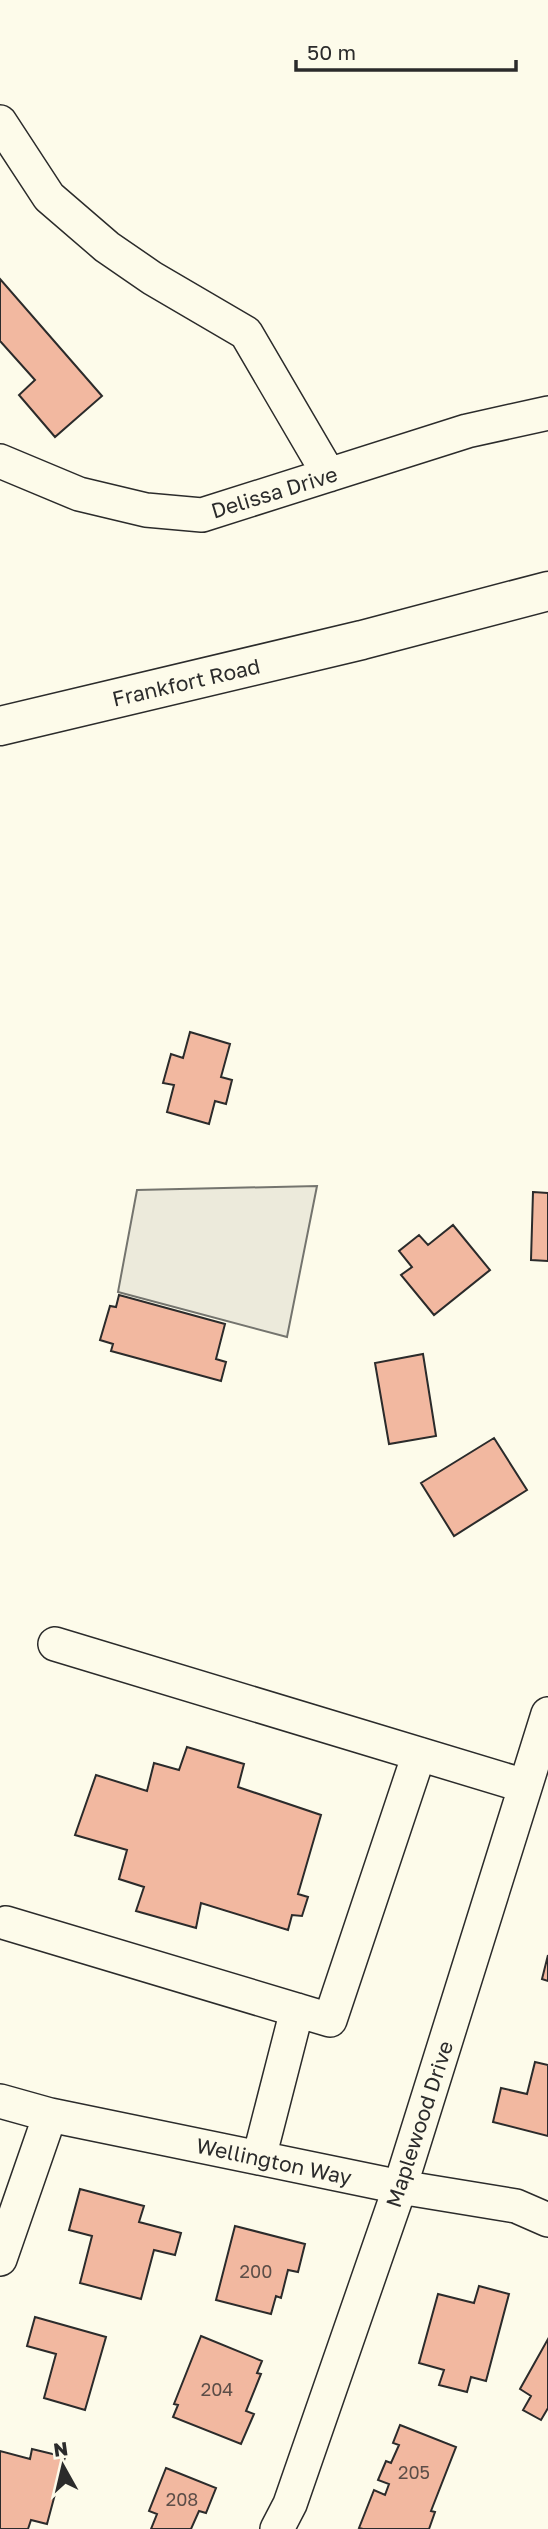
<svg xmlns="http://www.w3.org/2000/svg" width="548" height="2529" viewBox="0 0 548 2529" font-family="'Golos Text',sans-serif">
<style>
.parking{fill:#eceadb;stroke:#74746e;stroke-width:2}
.building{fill:#f2b8a0;stroke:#2b2b2b;stroke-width:2}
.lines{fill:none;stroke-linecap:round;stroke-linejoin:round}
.minor-casing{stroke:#2b2b2b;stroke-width:36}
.major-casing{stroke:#2b2b2b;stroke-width:41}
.minor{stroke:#fdfbea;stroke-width:33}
.major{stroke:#fdfbea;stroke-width:38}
.labels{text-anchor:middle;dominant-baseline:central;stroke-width:5;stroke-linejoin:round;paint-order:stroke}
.number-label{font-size:18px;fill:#5d4e48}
.street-label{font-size:21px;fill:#2b2b2b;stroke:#fdfbea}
</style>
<rect width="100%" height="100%" fill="#fdfbea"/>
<path class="parking" d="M 317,1186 L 287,1337 L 118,1292 L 137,1190 Z"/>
<path class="building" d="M 0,279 L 102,396 L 55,437 L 19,395 L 35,380 L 0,341 Z
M 190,1032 L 230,1044 L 221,1077 L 232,1080 L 226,1104 L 215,1101 L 209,1124 L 167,1112 L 174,1085 L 163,1083 L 171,1054 L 183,1058 Z
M 533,1192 L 548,1193 L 548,1261 L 531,1260 Z
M 453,1225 L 490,1270 L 434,1315 L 401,1275 L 412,1267 L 399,1251 L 419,1235 L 428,1245 Z
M 119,1295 L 225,1324 L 216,1359 L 226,1362 L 221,1381 L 111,1351 L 113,1344 L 100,1340 L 110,1306 L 116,1307 Z
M 423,1354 L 436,1436 L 389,1444 L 375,1363 Z
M 494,1438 L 527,1490 L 454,1536 L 421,1483 Z
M 187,1747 L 244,1764 L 238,1787 L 321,1815 L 298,1894 L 308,1897 L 302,1916 L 292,1915 L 288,1930 L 201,1903 L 196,1928 L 136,1911 L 144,1887 L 119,1879 L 127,1850 L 75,1835 L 96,1775 L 147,1791 L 154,1763 L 179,1770 Z
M 548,1955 L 548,1981 L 542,1979 Z
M 535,2062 L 548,2065 L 548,2136 L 493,2122 L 501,2088 L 527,2094 Z
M 80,2189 L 144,2206 L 139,2222 L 181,2233 L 175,2255 L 154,2250 L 141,2299 L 80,2283 L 92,2236 L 69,2230 Z
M 235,2226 L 305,2244 L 298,2272 L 288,2270 L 281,2298 L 276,2296 L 271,2314 L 216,2300 Z
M 479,2286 L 509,2294 L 486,2381 L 471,2377 L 467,2392 L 439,2385 L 444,2370 L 419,2363 L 438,2294 L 474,2303 Z
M 35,2317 L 106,2337 L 85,2410 L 44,2398 L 56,2354 L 27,2346 Z
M 201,2336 L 262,2361 L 257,2373 L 261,2374 L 246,2411 L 254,2414 L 241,2444 L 173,2417 L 178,2405 L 174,2404 Z
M 548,2339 L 548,2408 L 541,2420 L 523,2410 L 531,2396 L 520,2389 Z
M 400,2425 L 456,2447 L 431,2511 L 435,2512 L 429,2529 L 363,2529 L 359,2528 L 374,2490 L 385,2495 L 389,2484 L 378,2480 L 386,2461 L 391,2463 L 399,2445 L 393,2443 Z
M 32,2449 L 65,2457 L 47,2524 L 31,2520 L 28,2529 L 0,2529 L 0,2451 L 30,2459 Z
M 166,2468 L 216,2488 L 206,2513 L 199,2511 L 191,2529 L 151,2529 L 157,2514 L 149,2511 Z"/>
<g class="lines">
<g class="minor-casing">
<path id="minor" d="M 0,122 L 49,197 L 107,247 L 152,278 L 246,333 L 329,475
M 0,461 L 79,494 L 146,510 L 202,515 L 467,431 L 548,413
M 55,1644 L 525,1786
M 6,1923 L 330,2020 L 419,1754
M 0,2101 L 50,2115 L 400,2187 L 516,2206 L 548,2220
M 259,2158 L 297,2010
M 0,2259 L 50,2115
M 277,2529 L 290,2504 L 400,2187 L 548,1714"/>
</g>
<g class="major-casing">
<path id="major" d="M 0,726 L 362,640 L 548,591"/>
</g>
<use href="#minor" class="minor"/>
<use href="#major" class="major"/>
</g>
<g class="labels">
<g class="number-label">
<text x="256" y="2271">200</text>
<text x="217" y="2389">204</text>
<text x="414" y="2472">205</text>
<text x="182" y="2499">208</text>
</g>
<g class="street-label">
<text transform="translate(274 492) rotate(-17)">Delissa Drive</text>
<text transform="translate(186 682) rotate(-13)">Frankfort Road</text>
<text transform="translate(419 2124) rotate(-72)">Maplewood Drive</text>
<text transform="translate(274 2161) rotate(12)">Wellington Way</text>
</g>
</g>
<g transform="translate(63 2466) rotate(352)" stroke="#fdfbea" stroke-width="5" paint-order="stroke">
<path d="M0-5L12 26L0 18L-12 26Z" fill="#2b2b2b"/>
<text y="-10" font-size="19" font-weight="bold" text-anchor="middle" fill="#2b2b2b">N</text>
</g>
<path d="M296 60v10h220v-10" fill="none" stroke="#2b2b2b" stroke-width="3.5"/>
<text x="307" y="60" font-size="21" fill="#2b2b2b" stroke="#fdfbea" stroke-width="5" paint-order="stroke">50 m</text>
</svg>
